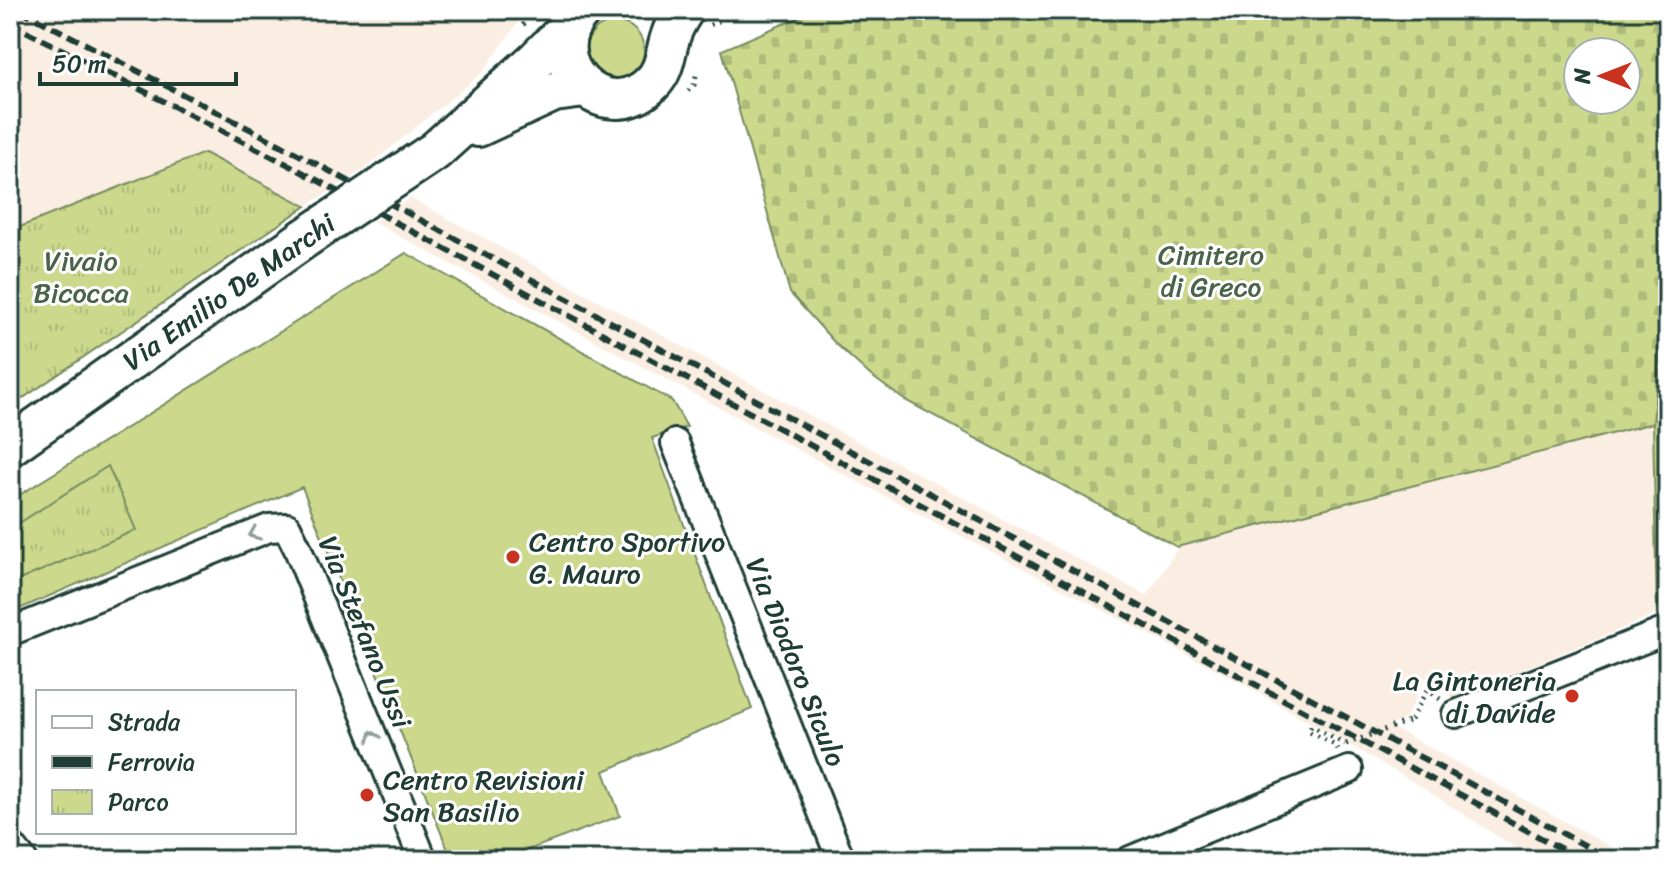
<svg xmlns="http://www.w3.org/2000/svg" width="1678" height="870" viewBox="0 0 1678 870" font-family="Sriracha,sans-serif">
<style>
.built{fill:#faeee2}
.green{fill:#ccd98d;stroke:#768b60;stroke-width:2}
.cemetery{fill:url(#cemetery-stones);stroke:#768b60;stroke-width:2;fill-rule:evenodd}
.park{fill:url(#park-tufts);stroke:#768b60;stroke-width:2}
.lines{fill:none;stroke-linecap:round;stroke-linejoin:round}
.street-casing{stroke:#1f3d34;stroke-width:32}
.secondary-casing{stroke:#1f3d34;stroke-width:44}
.path{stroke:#1f3d34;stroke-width:5;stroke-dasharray:2 6;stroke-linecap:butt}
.street{stroke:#fff;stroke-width:26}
.secondary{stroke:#fff;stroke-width:38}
.rail{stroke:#1f3d34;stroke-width:6;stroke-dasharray:12 6;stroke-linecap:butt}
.secondary-bridge-casing{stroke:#1f3d34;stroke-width:44;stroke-linecap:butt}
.path-bridge{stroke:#1f3d34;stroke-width:5;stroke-dasharray:2 6;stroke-linecap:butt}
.secondary-bridge{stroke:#fff;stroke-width:38}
.oneway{stroke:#8f9e9a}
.poi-dot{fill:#c8321e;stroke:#fff;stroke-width:3}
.labels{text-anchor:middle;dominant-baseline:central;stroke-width:6;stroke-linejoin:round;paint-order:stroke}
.park-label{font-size:28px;fill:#4a644a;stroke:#fff}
.street-label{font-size:28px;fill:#1f3d34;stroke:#fff}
.poi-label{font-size:28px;fill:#1f3d34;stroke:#fff;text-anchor:start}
</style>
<defs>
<pattern id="cemetery-stones" width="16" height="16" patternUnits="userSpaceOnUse" patternTransform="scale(2)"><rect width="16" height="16" fill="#ccd98d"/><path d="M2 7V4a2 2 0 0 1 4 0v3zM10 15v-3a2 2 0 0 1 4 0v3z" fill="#afbb7a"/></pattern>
<pattern id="park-tufts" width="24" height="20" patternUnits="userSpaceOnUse" patternTransform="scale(2)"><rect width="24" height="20" fill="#ccd98d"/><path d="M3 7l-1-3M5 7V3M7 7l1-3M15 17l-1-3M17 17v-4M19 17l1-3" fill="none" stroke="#afbb7a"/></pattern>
</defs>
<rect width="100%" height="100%" fill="#fff"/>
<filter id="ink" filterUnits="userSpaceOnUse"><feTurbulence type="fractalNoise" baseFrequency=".0125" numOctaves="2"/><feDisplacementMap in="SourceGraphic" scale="16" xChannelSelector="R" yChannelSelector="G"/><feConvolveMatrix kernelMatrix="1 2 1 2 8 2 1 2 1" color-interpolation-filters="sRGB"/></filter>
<g filter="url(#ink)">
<path class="built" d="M 10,10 L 527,10 L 483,72 L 365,169 L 306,206 L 204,153 L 10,231 Z
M 410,198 L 866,446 L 1147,596 L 1178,547 L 1653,423 L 1657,614 L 1453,698 L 1426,677 L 1406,718 L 1390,726 L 1635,860 L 1534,860 L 1412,781 L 1236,680 L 841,473 L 373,222 Z"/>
<path class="green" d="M586 51a29 29 0 1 1 58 0a29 29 0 1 1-58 0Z
M 406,253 L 672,401 L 687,427 L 652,438 L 752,709 L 604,771 L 620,816 L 501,860 L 452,860 L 302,487 L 10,613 L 10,501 Z
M 1668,288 L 1668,609 L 1657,614 L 1653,423 L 1661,333 Z"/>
<path class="cemetery" d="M 816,10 L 1668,10 L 1668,288 L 1661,333 L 1653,423 L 1177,547 L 903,399 L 870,375 L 835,343 L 790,293 L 722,50 ZM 1578,52 L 1626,52 L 1626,100 L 1578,100 Z"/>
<path class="park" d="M 204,153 L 306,206 L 10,407 L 10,231 Z
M 108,466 L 136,530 L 10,584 L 10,529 Z"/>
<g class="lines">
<g class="street-casing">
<path id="street" d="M 675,443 L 841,860
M 10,632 L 269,528 L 287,527 L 297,547 L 423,860
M 1456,714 L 1668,630
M 10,844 L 23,860
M 1130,860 L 1349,770"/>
</g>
<g class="secondary-casing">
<path id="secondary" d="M 582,10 C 533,60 605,131 652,83 C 665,70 665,54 670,38 C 673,27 678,19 684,10
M 478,127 L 554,92 L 585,88
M 435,151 L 537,59 L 570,26
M 10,446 L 305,238"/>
</g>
<path class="path" d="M 722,10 L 728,16
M 523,25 L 535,10
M 710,25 L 742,10
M 688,91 L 694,85 L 697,71
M 1411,720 L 1427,690 L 1440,699
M 1338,750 L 1335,745 L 1308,731 L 1311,726 L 1345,744"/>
<use href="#street" class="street"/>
<use href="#secondary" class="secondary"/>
<path class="rail" d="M 20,10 L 296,153 L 1612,860
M 10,23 L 289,165 L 1582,860"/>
<g class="secondary-bridge-casing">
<path id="secondary-bridge" d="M 305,238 L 435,151"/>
</g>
<path class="path-bridge" d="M 1346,744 L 1411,720"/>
<use href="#secondary-bridge" class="secondary-bridge"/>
</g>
<defs><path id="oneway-chevron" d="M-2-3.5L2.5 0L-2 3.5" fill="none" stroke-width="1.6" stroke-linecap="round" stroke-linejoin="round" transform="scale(2)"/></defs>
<g class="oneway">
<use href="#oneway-chevron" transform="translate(254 534) rotate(158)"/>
<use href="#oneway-chevron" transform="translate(373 736) rotate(-112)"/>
</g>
</g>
<g class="poi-dot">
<circle cx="513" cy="557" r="8"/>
<circle cx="1572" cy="696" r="8"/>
<circle cx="367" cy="795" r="8"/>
</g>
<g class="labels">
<g class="park-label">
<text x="1211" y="254">Cimitero<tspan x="1211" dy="32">di Greco</tspan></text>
<text x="81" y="260">Vivaio<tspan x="81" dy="32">Bicocca</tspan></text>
</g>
<g class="street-label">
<text transform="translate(229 292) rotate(-35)">Via Emilio De Marchi</text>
<text transform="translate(365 632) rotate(68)">Via Stefano Ussi</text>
<text transform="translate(796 662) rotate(68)">Via Diodoro Siculo</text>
</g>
<g class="poi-label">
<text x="529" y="541">Centro Sportivo<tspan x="529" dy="32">G. Mauro</tspan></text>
<text x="1556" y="680" text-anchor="end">La Gintoneria<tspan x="1556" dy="32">di Davide</tspan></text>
<text x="383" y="779">Centro Revisioni<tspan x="383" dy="32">San Basilio</tspan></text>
</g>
</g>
<rect width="1678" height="870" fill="none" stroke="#fff" stroke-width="40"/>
<rect x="20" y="20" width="1638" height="830" fill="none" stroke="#1f3d34" stroke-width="3" filter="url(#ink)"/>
<rect x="36" y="690" width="260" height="144" fill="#ffffff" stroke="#a5b1ae" stroke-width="2"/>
<rect x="52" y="716" width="40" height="12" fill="#ffffff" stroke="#a5b1ae" stroke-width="2"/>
<text x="108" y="730" font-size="24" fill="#1f3d34">Strada</text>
<rect x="52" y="756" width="40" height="12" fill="#1f3d34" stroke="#a5b1ae" stroke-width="2"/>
<text x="108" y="770" font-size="24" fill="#1f3d34">Ferrovia</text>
<rect x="52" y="790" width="40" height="24" fill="url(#park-tufts)" stroke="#a5b1ae" stroke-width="2"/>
<text x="108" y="810" font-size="24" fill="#1f3d34">Parco</text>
<g transform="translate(1602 76) rotate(270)"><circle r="38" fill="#ffffff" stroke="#a5b1ae" stroke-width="2"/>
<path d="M0-6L14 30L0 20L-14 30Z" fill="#c8321e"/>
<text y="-12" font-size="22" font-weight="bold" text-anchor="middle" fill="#1f3d34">N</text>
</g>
<path d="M40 72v12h196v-12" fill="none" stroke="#1f3d34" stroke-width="4"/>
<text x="52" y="72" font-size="24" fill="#1f3d34" stroke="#ffffff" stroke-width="6" paint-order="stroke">50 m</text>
</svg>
